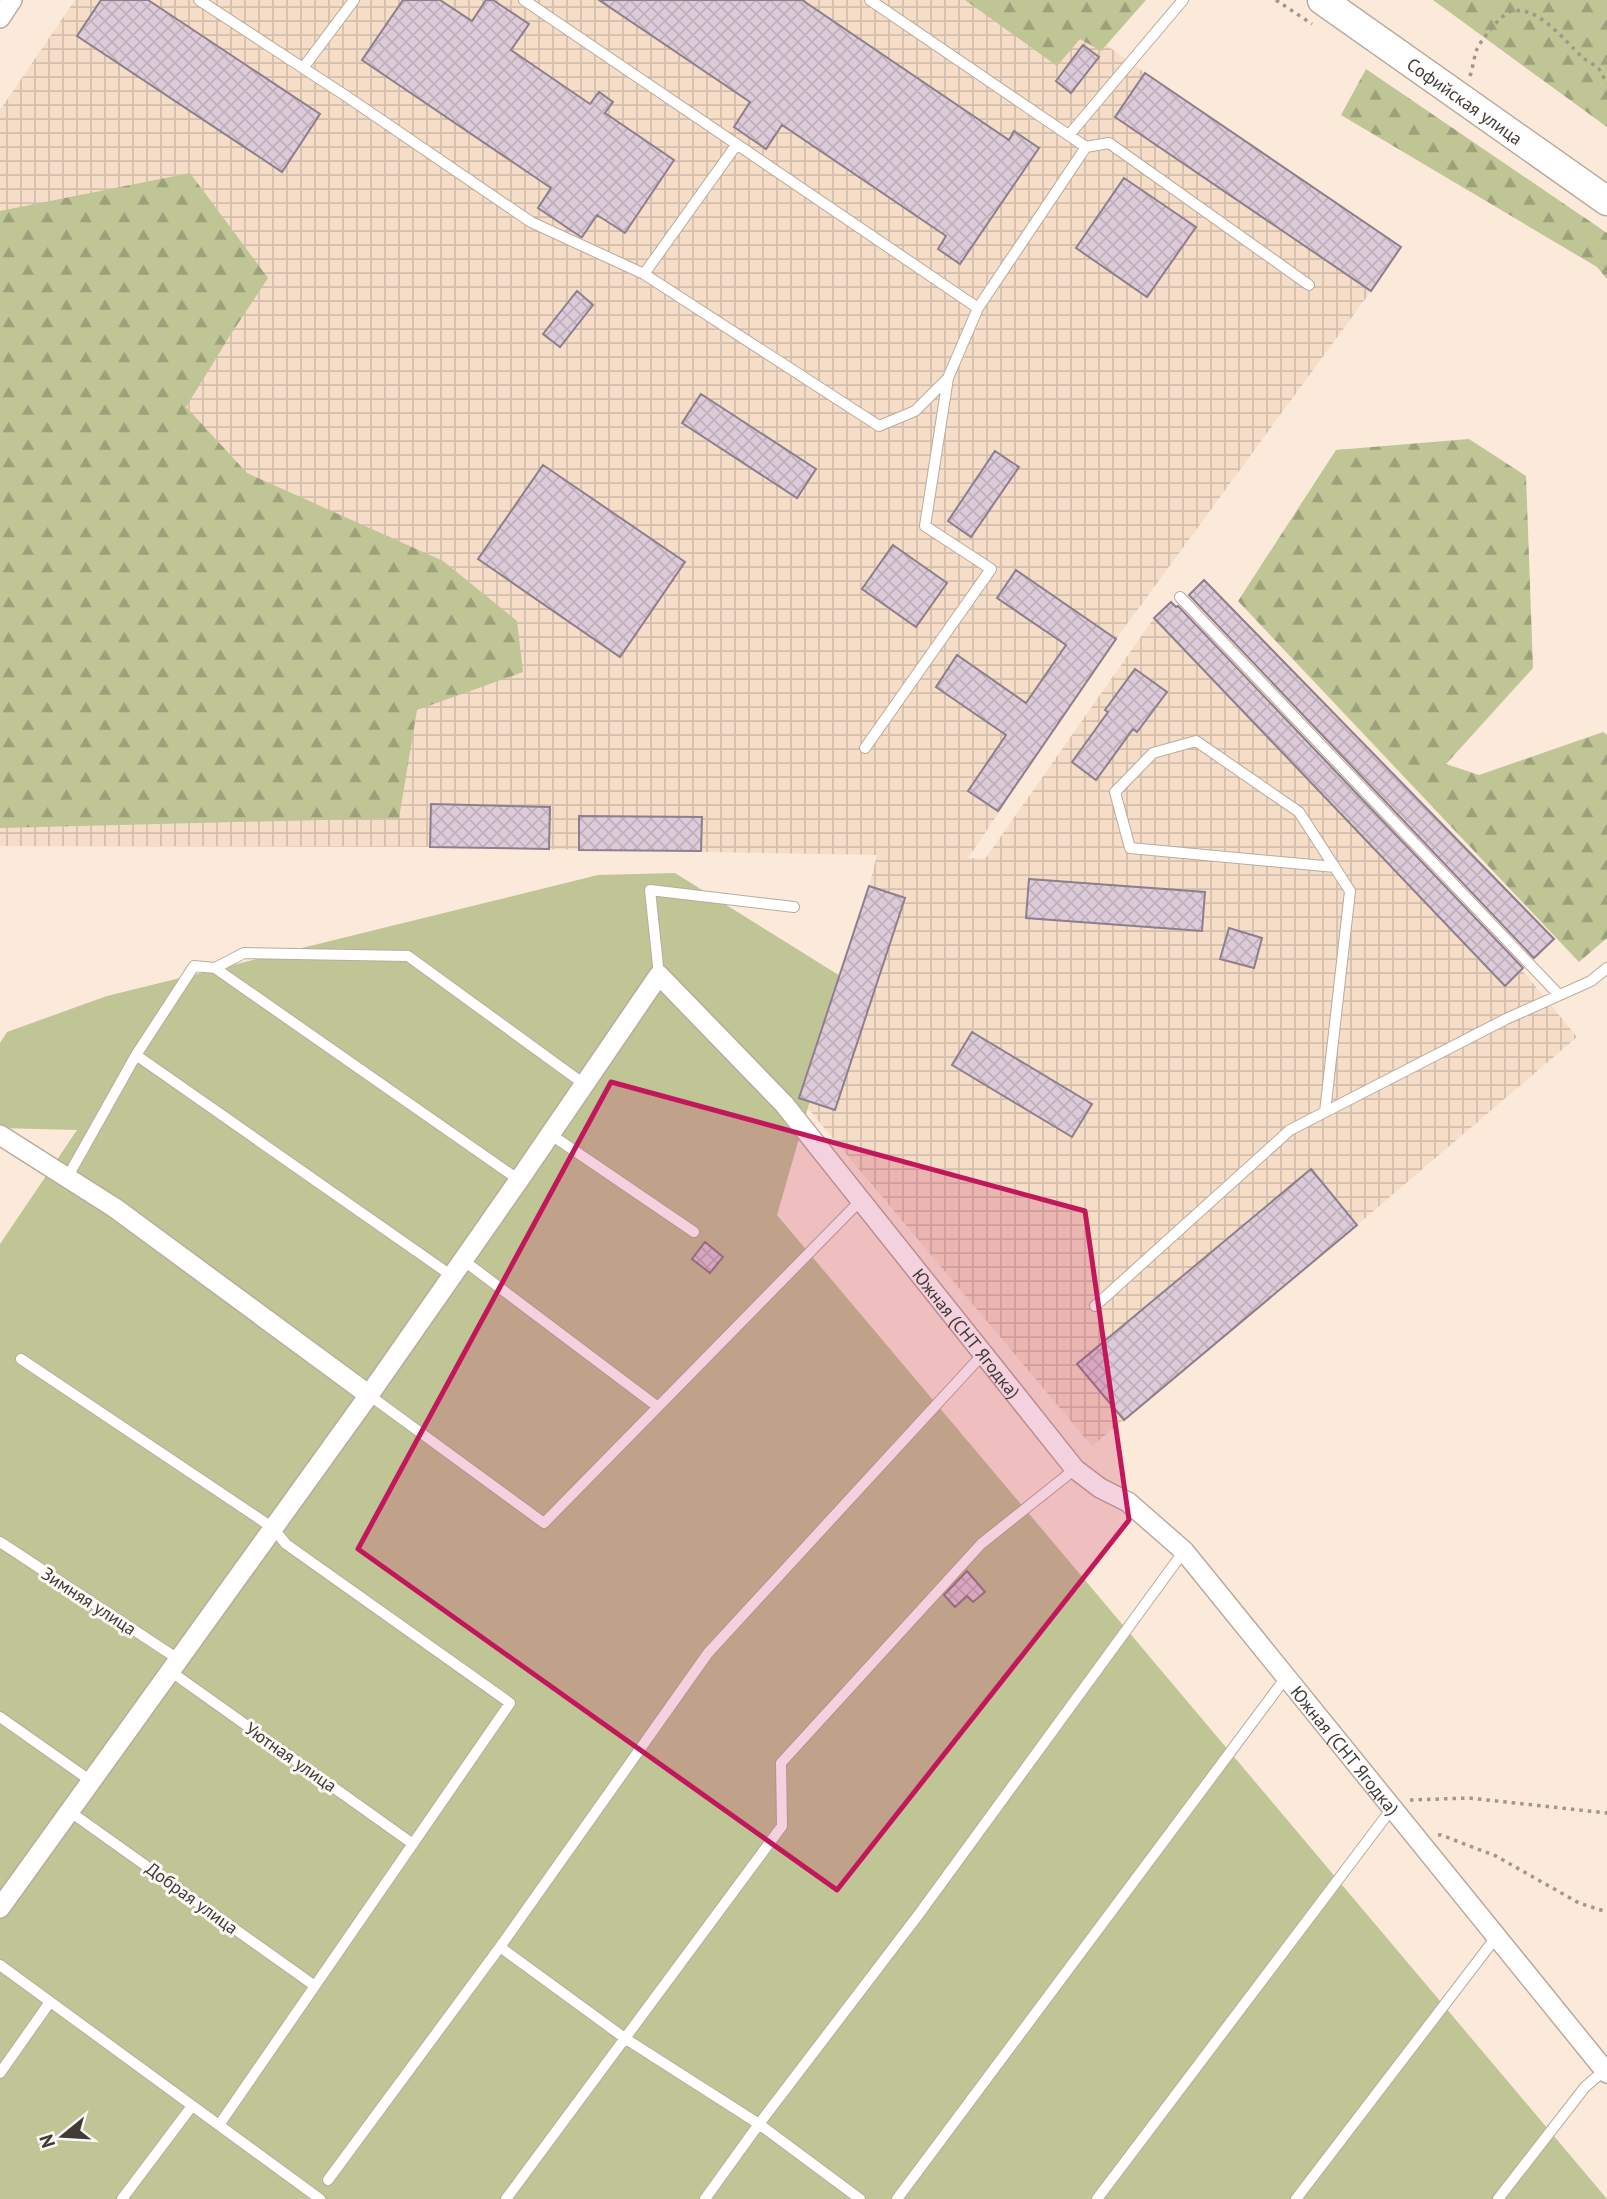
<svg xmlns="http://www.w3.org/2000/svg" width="1607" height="2199" viewBox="0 0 1607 2199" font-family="'PT Sans',sans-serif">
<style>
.industrial{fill:url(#industrial-grid)}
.forest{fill:url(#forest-firs)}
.garden{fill:#bfc595}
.building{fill:url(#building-cross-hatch);stroke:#8f7e8b;stroke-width:2}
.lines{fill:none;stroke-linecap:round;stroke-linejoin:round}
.service-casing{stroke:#bbab9c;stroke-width:12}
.minor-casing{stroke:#bbab9c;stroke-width:22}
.secondary-casing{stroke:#bbab9c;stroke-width:31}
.path{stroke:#a3978c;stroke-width:3.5;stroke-dasharray:3.5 5;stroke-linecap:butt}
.service{stroke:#fff;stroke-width:10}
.minor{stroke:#fff;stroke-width:19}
.secondary{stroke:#fff;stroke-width:28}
.marked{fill:#c2185b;fill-opacity:0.2;stroke:#c2185b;stroke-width:5;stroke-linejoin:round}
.labels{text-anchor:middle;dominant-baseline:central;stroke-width:6;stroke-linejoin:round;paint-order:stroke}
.street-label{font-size:18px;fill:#423b35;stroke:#fdf9f6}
</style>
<defs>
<pattern id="industrial-grid" width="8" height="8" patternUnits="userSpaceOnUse" patternTransform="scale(1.75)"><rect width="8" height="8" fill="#f5ddc8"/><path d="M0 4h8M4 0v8" fill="none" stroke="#d3bfac"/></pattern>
<pattern id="forest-firs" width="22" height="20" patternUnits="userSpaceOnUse" patternTransform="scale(1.75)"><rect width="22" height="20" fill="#bfc595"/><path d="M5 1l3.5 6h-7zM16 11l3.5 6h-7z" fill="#9da17a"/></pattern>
<pattern id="building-cross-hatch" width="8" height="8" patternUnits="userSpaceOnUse" patternTransform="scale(1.75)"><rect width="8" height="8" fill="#ddcbd9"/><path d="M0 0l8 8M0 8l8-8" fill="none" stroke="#bfafbb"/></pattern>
</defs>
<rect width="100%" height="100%" fill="#fbe9da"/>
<path class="industrial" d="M 75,0 L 1044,0 L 1145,73 L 1401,247 L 1371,291 L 1116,639 L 968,858 L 985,859 L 1154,618 L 1504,986 L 1522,970 L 1577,1037 L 1357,1225 L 1092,1446 L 799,1098 L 869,886 L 877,855 L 430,847 L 0,846 L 0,110 Z"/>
<path class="forest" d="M 965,0 L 1146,0 L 1101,51 L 1080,39 L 1057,66 Z
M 1433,0 L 1607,0 L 1607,127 Z
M 1366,69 L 1607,233 L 1607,279 L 1597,267 L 1341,115 Z
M 190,173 L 268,278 L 231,334 L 186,407 L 247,473 L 443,561 L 517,621 L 523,672 L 417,710 L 399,818 L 0,828 L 0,211 Z
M 1469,439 L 1526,476 L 1533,668 L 1446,764 L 1479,775 L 1603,732 L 1607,735 L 1607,938 L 1579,962 L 1238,601 L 1336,450 Z"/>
<path class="garden" d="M 675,873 L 845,979 L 777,1215 L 1607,2199 L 0,2199 L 0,1244 L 77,1130 L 0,1128 L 0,1043 L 7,1032 L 107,996 L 598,875 Z"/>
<path class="building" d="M 101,0 L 148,0 L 320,114 L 282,172 L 77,36 Z
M 403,0 L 440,0 L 472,21 L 486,0 L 493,0 L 529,24 L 511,50 L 590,104 L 599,92 L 613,102 L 605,113 L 674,160 L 625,233 L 597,215 L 582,237 L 581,237 L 538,208 L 551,188 L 362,60 Z
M 599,0 L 802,0 L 1009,140 L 1014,131 L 1039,148 L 960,264 L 938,249 L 946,236 L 782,125 L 766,149 L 734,127 L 750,102 Z
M 1083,45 L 1099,57 L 1071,93 L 1056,81 Z
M 1145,73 L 1401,247 L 1371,291 L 1115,117 Z
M 1124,178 L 1196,227 L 1147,297 L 1076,248 Z
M 577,291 L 593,305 L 560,347 L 543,334 Z
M 701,394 L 816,469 L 797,498 L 682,423 Z
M 995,451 L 1019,467 L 971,537 L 948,521 Z
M 543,465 L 685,562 L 620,657 L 478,559 Z
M 893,545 L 947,583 L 916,627 L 862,589 Z
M 1016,570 L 1116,639 L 998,811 L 968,791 L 1006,735 L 936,687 L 957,655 L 1026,703 L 1066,645 L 997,598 Z
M 1204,580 L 1554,939 L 1534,958 L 1189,595 Z
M 1171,602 L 1176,607 L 1178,606 L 1523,968 L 1505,986 L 1154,618 Z
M 1135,669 L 1167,692 L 1137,732 L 1133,729 L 1096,780 L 1072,762 L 1108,712 L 1105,710 Z
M 431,804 L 550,807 L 549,849 L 430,847 Z
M 579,816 L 702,817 L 701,851 L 579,850 Z
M 1029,879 L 1205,892 L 1202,931 L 1026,918 Z
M 869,886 L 905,898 L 835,1110 L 799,1098 Z
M 1229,928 L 1262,938 L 1254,968 L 1220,959 Z
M 972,1032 L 1092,1104 L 1072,1137 L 952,1065 Z
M 1311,1169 L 1357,1225 L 1124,1420 L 1077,1364 Z
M 705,1242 L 723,1257 L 710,1273 L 692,1259 Z
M 967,1571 L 985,1592 L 973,1602 L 967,1596 L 955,1607 L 944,1595 Z"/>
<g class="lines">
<g class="service-casing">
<path id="service" d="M 199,0 L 346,96 L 531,222 L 644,274
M 524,0 L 978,308 L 1086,147 L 870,0
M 303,68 L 354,0
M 1069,135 L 1183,0
M 737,144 L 644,274 L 879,426 L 915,411 L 948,378
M 1086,147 L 1109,143 L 1309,285
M 1180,597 L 1559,995
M 865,748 L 991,569 L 925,526 L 948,378 L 978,308
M 215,968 L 244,953 L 408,956 L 584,1084
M 659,975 L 650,890 L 794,907
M 136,1055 L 452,1276
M 1325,1112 L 1350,891 L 1299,812 L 1196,741 L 1153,753 L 1115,792 L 1130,848 L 1335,867
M 550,1134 L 694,1232
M 67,1178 L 136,1055 L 194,966 L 215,968 L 519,1180
M 463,1260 L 658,1407
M 1095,1306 L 1290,1130 L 1506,1019 L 1591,981 L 1607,968
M 21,1359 L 273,1528 L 286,1544 L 510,1703 L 219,2125
M 369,1395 L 544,1523 L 861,1200
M 0,1542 L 178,1659
M 170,1671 L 413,1844
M 0,1717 L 91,1781
M 69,1811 L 315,1986
M 500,1947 L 626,2039 L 759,2124 L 860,2199
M 0,1965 L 320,2199
M 0,2073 L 50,2002
M 328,2180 L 500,1947 L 708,1653 L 983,1354
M 122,2199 L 192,2106
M 506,2199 L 782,1826 L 781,1763 L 981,1544 L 1075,1469
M 705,2199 L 759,2124 L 919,1914 L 1184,1551
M 897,2199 L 1287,1676
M 1097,2199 L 1393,1807
M 1296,2199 L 1497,1936
M 1498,2199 L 1585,2087 L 1607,2068"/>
</g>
<g class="minor-casing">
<g id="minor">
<path d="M 0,18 L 12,0"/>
<path d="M 0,1135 L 115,1208 L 369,1395"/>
<path id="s1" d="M 0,1908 L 369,1395 L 519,1180 L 659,975 L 784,1104 L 1075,1469 L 1100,1488 L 1128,1502 L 1184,1551 L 1607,2073"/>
</g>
</g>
<g class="secondary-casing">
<g id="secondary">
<path id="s2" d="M 1322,0 L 1607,201"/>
</g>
</g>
<path class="path" d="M 1276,0 L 1312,24
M 1470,76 C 1473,67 1474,57 1477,49 C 1481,40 1501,15 1509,12 C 1535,2 1565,41 1581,56 C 1586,61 1594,64 1599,69 C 1602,73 1604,79 1607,83
M 1410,1800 L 1469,1798 L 1607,1813
M 1438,1835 L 1441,1835 L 1496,1856 L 1579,1903 L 1607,1912"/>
<use href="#service" class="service"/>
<use href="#minor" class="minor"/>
<use href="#secondary" class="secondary"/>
</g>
<path class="marked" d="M 611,1082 L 1085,1211 L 1129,1520 L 837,1890 L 358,1549 Z"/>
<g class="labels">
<g class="street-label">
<text stroke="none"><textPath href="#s2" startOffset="175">Софийская улица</textPath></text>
<text stroke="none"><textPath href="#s1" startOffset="1615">Южная (СНТ Ягодка)</textPath></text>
<text transform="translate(89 1601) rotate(33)">Зимняя улица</text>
<text stroke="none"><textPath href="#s1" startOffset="2182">Южная (СНТ Ягодка)</textPath></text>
<text transform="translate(291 1757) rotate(35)">Уютная улица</text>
<text transform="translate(192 1898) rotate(36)">Добрая улица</text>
</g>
</g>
<g transform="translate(63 2136) rotate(252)" stroke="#fdf9f6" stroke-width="5" paint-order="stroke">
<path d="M0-5L12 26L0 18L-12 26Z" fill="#423b35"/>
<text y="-10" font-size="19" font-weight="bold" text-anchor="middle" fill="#423b35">N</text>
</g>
</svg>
